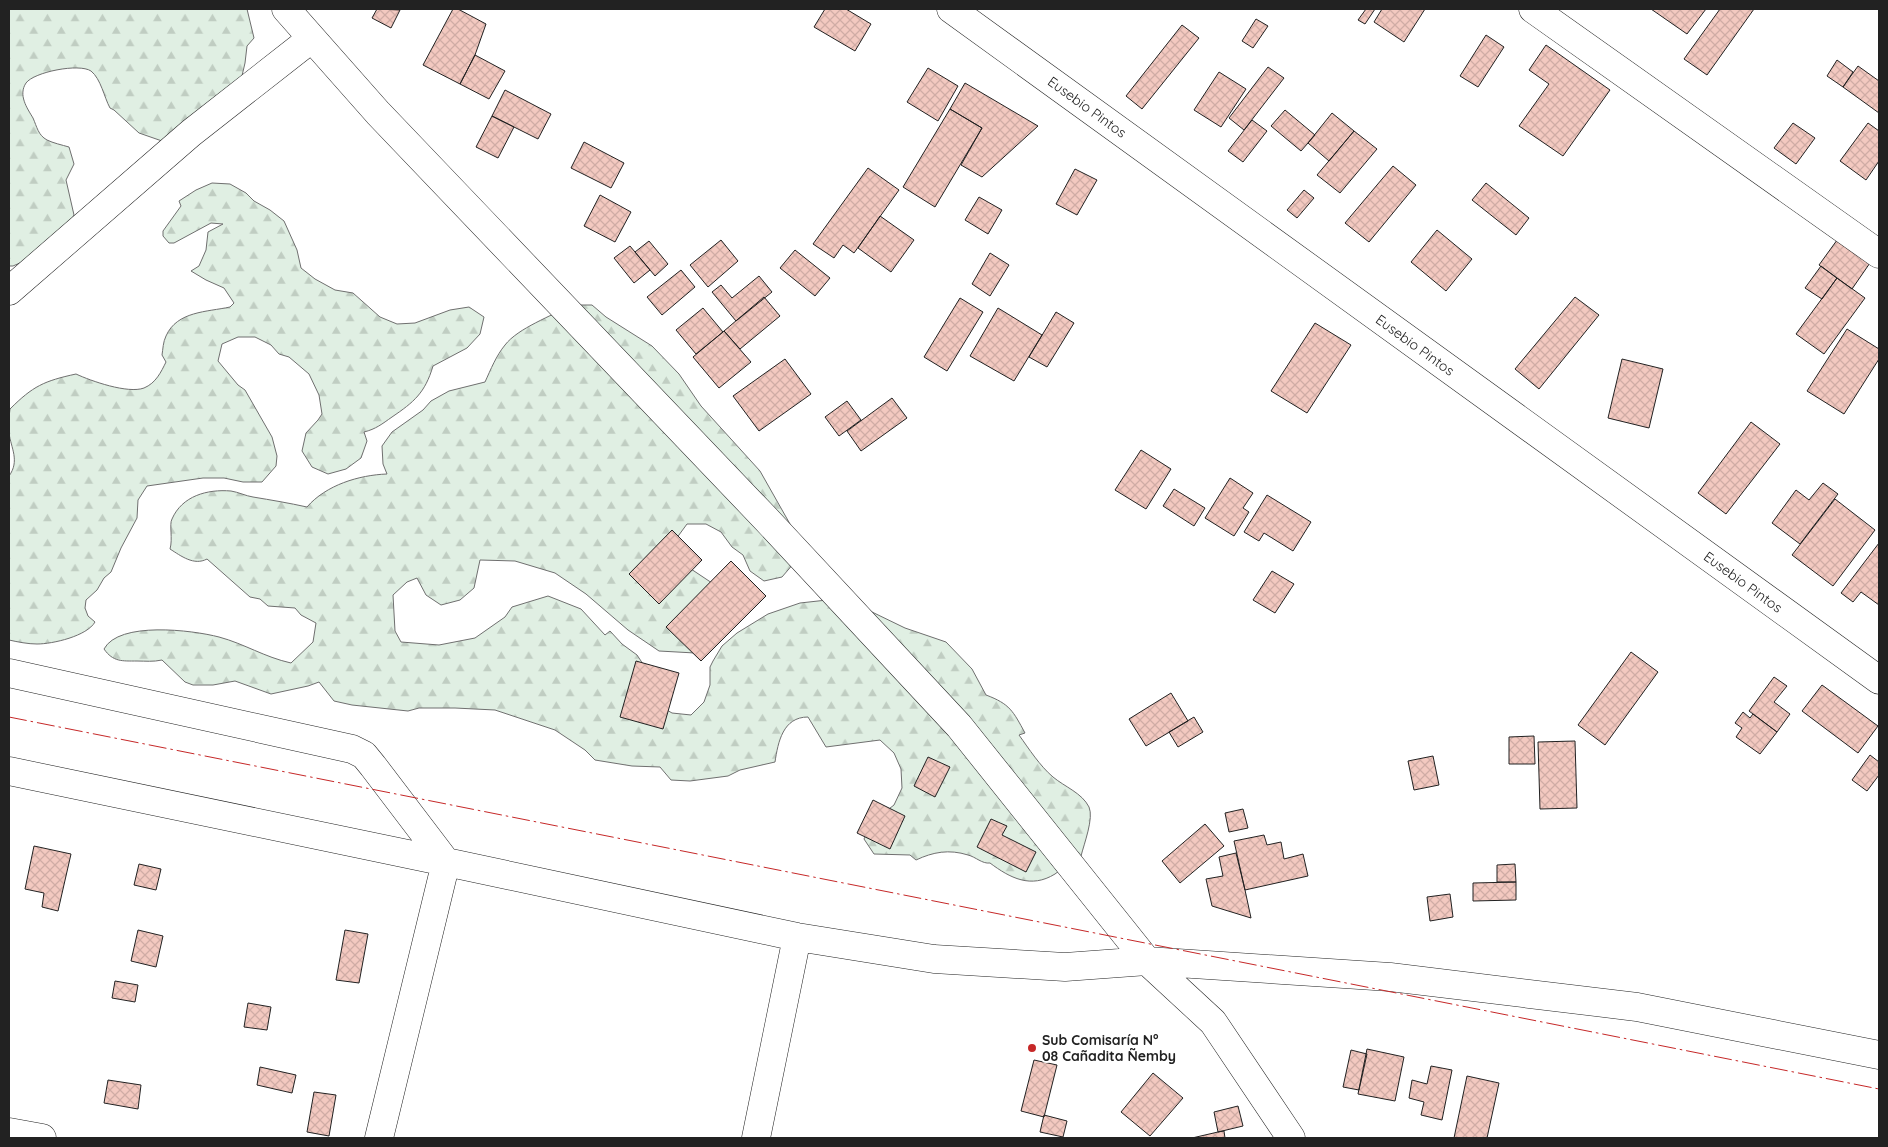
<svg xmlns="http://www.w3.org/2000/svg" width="1888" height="1147" viewBox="0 0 1888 1147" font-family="Quicksand,sans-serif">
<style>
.forest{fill:url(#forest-firs);stroke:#6f6f6f}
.building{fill:url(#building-cross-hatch);stroke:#222}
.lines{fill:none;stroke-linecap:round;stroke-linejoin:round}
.minor-casing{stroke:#222;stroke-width:29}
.minor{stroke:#fff;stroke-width:28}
.power{stroke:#c62828;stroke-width:1;stroke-dasharray:18 4 2.5 4;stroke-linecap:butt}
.poi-dot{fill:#c62828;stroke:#fff;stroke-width:2}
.labels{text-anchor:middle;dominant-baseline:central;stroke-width:4;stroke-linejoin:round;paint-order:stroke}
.street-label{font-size:14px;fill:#222;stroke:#fff}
.poi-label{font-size:14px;font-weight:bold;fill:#222;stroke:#fff;text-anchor:start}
</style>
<defs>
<pattern id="forest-firs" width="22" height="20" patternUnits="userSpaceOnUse" patternTransform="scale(1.25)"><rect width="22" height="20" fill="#e0efe3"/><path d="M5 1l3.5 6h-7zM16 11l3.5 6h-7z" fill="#c0cdc2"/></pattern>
<pattern id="building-cross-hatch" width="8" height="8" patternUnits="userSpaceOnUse" patternTransform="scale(1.25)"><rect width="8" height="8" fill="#f3c9c0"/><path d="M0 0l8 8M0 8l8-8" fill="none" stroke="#d0aca5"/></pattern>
</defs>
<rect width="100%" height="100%" fill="#fff"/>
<path class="forest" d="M 9,9 L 247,9 L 254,38 L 247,46 L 245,63 L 241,80 L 162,141 L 139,133 L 114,110 L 110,108 C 104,97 101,79 91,71 C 79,63 34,72 26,83 C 18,95 27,108 33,118 C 37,127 38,135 47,140 C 53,143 62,145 69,147 L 74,164 L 66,180 L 74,215 L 69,224 L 49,250 L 13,266 L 9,266 Z
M 212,183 L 230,184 L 246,193 L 254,201 L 270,210 L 284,221 L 297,250 L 301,268 L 315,279 L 335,290 L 353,293 L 380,317 L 397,324 L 415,323 L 450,310 L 469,307 L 484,317 L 480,334 L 467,348 L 433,366 C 425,393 414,402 392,417 C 382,424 376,429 364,432 L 367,441 L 361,458 L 346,469 L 328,474 L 312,467 L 302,451 L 306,433 L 318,420 L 322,414 L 319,395 L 309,374 L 289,357 L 279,354 L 271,345 L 255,337 L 238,337 L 222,344 L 218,361 L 238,385 L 245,390 L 272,437 L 277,456 L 276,466 L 262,482 L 243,482 L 224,478 L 203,478 L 147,486 L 138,500 L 137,518 L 121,548 L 111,572 L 104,578 L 97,590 L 86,600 L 85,608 L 88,616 L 95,622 C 87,636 53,644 37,644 C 28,644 18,642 9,640 L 9,476 C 20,461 11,448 9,433 C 8,425 9,417 10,409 C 33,386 44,381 76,374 C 91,381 128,394 144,388 C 156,383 161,372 166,362 L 162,355 C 163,349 163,342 166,336 C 177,311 207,312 230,307 L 234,303 L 224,288 L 206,280 L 191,271 L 199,266 L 206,250 L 208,232 L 223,224 L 211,223 L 174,243 L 169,243 L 163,236 L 163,231 L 181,206 L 179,201 L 196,190 Z
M 571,305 L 592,305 L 606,317 L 652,346 L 679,374 L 701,406 L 760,471 L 790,524 L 794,544 L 794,563 L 782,577 L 764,581 L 750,571 L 743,555 L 732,547 L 721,532 L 706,524 L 687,524 L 676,539 L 691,569 L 712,583 L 695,653 L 659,651 L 628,630 L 586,594 L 555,573 L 515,561 L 480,560 L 474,588 L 460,600 L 441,605 L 426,595 L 417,578 L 407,582 L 393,595 L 395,631 L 401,642 L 439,645 L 475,638 L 505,617 L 512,607 L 548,596 L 581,609 L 605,635 L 610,631 L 622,644 L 637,655 L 647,670 L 655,703 L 672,713 L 691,715 L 704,702 L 710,685 L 710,667 L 713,661 L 722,646 L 737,633 L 768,614 L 800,603 L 836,599 L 872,612 L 905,628 L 946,642 L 972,669 L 986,695 C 1010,704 1013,711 1025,733 L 1019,735 C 1029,749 1040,766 1053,777 C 1065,787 1082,793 1089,807 C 1094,818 1084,844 1081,856 C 1067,862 1065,867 1055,874 C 1031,889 1010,878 990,863 C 982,864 976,857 968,855 C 949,849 933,852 916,860 L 910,855 L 874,854 L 864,839 L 872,822 L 894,805 L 902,788 L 901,769 L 894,753 L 880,740 L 826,747 L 808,717 C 783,717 778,742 775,762 L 740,770 L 728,776 L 690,781 L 671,780 L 660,767 L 632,766 L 595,760 L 585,750 L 555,730 L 495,710 L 455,708 L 419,708 L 408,711 L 352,705 L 334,701 L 319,682 L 308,686 L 271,694 L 235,681 L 213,685 L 193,685 L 185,682 L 162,660 C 153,662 146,661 137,661 C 122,661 113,662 104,649 C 119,621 192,630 219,637 C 245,644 264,657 291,663 L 313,642 L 316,623 L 301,615 L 295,608 L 268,606 L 260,599 L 250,597 L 207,559 C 194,566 181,556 170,549 C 173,539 169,524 172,519 C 182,496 207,489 231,491 C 238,492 246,496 253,497 C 271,500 289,503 307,507 C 326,485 359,475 387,474 L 383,464 L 382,446 L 392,432 L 423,410 L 431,401 L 449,391 L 485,382 C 491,369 496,356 505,345 C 518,328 552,316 571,305 Z"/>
<path class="building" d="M 377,9 L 400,10 L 391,28 L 372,18 Z
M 453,9 L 458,9 L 486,24 L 475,55 L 460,84 L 423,65 Z
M 825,9 L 846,9 L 871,24 L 855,51 L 814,27 Z
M 1366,9 L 1375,9 L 1365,24 L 1358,20 Z
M 1382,9 L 1425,9 L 1404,42 L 1374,22 Z
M 1651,9 L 1706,9 L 1687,34 Z
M 1720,9 L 1754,9 L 1707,75 L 1684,59 Z
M 1256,19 L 1268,26 L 1253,48 L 1242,41 Z
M 1182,25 L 1199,38 L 1142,109 L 1126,96 Z
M 1486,35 L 1504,47 L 1478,87 L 1460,76 Z
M 1546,45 L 1610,90 L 1563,156 L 1519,126 L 1549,84 L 1529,70 Z
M 475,55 L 505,71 L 489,99 L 460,84 Z
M 1837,60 L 1853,72 L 1843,87 L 1827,76 Z
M 1858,66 L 1879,81 L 1879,113 L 1843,87 Z
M 1268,67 L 1284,78 L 1244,130 L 1229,118 Z
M 928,68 L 958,86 L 938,121 L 907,102 Z
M 1219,72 L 1246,89 L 1221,127 L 1194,110 Z
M 965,83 L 1038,126 L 982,177 L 961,165 L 982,128 L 950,109 Z
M 505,90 L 551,114 L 538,139 L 492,116 Z
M 950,109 L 982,128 L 935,207 L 903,187 Z
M 1285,110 L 1315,135 L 1301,151 L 1271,126 Z
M 1332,113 L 1354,131 L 1329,161 L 1308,143 Z
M 492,116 L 514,127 L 498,158 L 476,147 Z
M 1252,120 L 1267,131 L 1243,162 L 1228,151 Z
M 1793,123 L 1815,138 L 1796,164 L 1774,148 Z
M 1868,123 L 1879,131 L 1879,161 L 1866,180 L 1840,161 Z
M 1354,131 L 1377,149 L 1340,193 L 1317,175 Z
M 584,142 L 624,163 L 611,188 L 571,168 Z
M 1393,166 L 1416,185 L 1369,242 L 1345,223 Z
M 868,168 L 899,190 L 854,253 L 843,245 L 834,258 L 813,244 Z
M 1075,169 L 1097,180 L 1077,215 L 1056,204 Z
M 1486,183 L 1529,218 L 1516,235 L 1472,200 Z
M 1304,190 L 1314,198 L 1297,218 L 1287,210 Z
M 600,195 L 631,212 L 615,242 L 584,226 Z
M 979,197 L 1002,210 L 988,234 L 965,220 Z
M 880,216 L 914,240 L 891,272 L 858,248 Z
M 1437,230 L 1472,259 L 1446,291 L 1411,262 Z
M 1840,236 L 1872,260 L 1852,289 L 1819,265 Z
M 721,240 L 738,261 L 708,287 L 690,265 Z
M 649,241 L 668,264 L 655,276 L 635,252 Z
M 630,246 L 650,270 L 634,283 L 614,258 Z
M 795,250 L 830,278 L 815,296 L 780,268 Z
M 990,253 L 1009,265 L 990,296 L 972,284 Z
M 1821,266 L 1837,278 L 1822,299 L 1805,288 Z
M 681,270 L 695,287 L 662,315 L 647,297 Z
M 759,276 L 772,292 L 736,321 L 712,292 L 721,285 L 732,298 Z
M 1837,278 L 1865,298 L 1824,354 L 1796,334 Z
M 764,297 L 780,316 L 740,349 L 724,331 Z
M 1575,297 L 1599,315 L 1539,389 L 1515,369 Z
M 960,298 L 983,312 L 947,371 L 924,357 Z
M 703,308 L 723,332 L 696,354 L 676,330 Z
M 998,308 L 1042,335 L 1014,381 L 970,356 Z
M 1056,312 L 1074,323 L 1047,367 L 1029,357 Z
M 1315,323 L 1351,345 L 1307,413 L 1271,391 Z
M 1847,329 L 1879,349 L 1879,359 L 1844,414 L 1807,391 Z
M 724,331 L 751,362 L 719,388 L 693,357 Z
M 785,359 L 811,394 L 759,431 L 733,396 Z
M 1622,359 L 1663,369 L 1649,428 L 1608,418 Z
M 892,398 L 907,418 L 861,451 L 847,431 Z
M 847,401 L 861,420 L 839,436 L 825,417 Z
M 1751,422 L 1780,444 L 1726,514 L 1698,493 Z
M 1141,450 L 1171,469 L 1146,509 L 1115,490 Z
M 1230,478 L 1253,493 L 1243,508 L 1249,512 L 1234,536 L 1205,518 Z
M 1823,483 L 1838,494 L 1800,544 L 1772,523 L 1796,490 L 1809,500 Z
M 1174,489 L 1205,508 L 1194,526 L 1163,506 Z
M 1267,495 L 1311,522 L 1293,551 L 1264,533 L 1259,541 L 1244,532 Z
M 1835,499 L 1875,530 L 1833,586 L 1792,555 Z
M 672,530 L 702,560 L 659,604 L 629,574 Z
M 1879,543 L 1879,605 L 1861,592 L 1853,602 L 1841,593 Z
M 731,561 L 766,596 L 701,661 L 666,627 Z
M 1272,571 L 1294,584 L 1275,613 L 1253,600 Z
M 1631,652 L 1658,672 L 1605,745 L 1578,725 Z
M 636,661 L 679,673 L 663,729 L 620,717 Z
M 1774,677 L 1787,686 L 1774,702 L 1790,714 L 1777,732 L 1749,711 Z
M 1822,685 L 1878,726 L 1858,753 L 1802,711 Z
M 1171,693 L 1188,721 L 1146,746 L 1129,719 Z
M 1743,712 L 1750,718 L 1753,714 L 1777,732 L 1760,754 L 1736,737 L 1742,728 L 1735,723 Z
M 1194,717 L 1203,732 L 1178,747 L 1169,732 Z
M 1534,736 L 1535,764 L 1509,764 L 1509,737 Z
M 1575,741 L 1577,808 L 1540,809 L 1538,742 Z
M 1870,755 L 1879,762 L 1879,775 L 1867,791 L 1852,780 Z
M 1433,756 L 1439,785 L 1414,790 L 1408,761 Z
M 928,757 L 950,767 L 935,797 L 914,786 Z
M 873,800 L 905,816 L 890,849 L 857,833 Z
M 1243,809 L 1248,828 L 1229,832 L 1225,813 Z
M 991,819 L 1007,826 L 1002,835 L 1036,852 L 1026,872 L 977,847 Z
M 1205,824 L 1224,846 L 1180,883 L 1162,861 Z
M 1264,835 L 1267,845 L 1281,842 L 1284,859 L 1303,854 L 1308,876 L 1245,890 L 1234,841 Z
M 34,846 L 71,854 L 58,911 L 42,907 L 44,893 L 25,889 Z
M 1236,853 L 1245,890 L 1251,918 L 1212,906 L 1206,879 L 1223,876 L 1219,857 Z
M 139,864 L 161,869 L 156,890 L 134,885 Z
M 1515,864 L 1516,882 L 1497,882 L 1497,865 Z
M 1516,882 L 1516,900 L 1473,901 L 1473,883 Z
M 1450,894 L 1453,917 L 1430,921 L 1427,897 Z
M 138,930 L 163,936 L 156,967 L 131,961 Z
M 345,930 L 368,934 L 359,983 L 336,980 Z
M 115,981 L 138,985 L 135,1002 L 112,998 Z
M 248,1003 L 271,1007 L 267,1030 L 244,1027 Z
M 1367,1049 L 1404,1057 L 1395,1101 L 1358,1094 Z
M 1351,1050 L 1367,1054 L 1359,1090 L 1343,1087 Z
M 1034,1060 L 1057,1065 L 1044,1117 L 1021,1111 Z
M 1431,1066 L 1452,1070 L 1442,1120 L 1421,1115 L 1424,1102 L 1409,1098 L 1412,1080 L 1427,1084 Z
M 260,1067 L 296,1075 L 292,1093 L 257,1085 Z
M 1153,1073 L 1183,1098 L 1150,1136 L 1121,1112 Z
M 1467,1076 L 1499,1083 L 1487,1138 L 1454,1138 Z
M 108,1080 L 141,1085 L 138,1109 L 104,1103 Z
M 314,1092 L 336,1095 L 329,1136 L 307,1132 Z
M 1238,1106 L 1243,1126 L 1218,1132 L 1214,1112 Z
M 1044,1115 L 1067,1121 L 1063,1137 L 1040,1132 Z
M 1224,1131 L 1225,1138 L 1192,1138 L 1218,1132 Z"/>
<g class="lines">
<g class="minor-casing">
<path id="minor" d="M 286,9 L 378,113 L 766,519 L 959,726 L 1147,961 L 1213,1022 L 1291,1138
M 951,9 L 1879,680
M 1533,9 L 1879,254
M 9,291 L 191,133 L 311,39
M 9,673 L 352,749 L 364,755 L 373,766 L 446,862 L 379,1138
M 9,771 L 446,862 L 797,937 L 934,959 L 1065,967 L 1147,961 L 1390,977 L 1637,1007 L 1879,1055
M 9,1132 L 42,1138
M 756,1138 L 797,937"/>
</g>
<use href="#minor" class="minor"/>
<path class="power" d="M 9,717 L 1879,1089"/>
</g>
<circle class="poi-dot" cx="1032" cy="1048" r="5"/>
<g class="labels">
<g class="street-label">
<text transform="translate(1087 107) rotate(36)">Eusebio Pintos</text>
<text transform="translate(1415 345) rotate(36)">Eusebio Pintos</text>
<text transform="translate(1743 582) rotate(36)">Eusebio Pintos</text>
</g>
<g class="poi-label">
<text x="1042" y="1040">Sub Comisaría N°<tspan x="1042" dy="16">08 Cañadita Ñemby</tspan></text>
</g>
</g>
<rect width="1888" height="1147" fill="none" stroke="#222222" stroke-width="20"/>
</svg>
